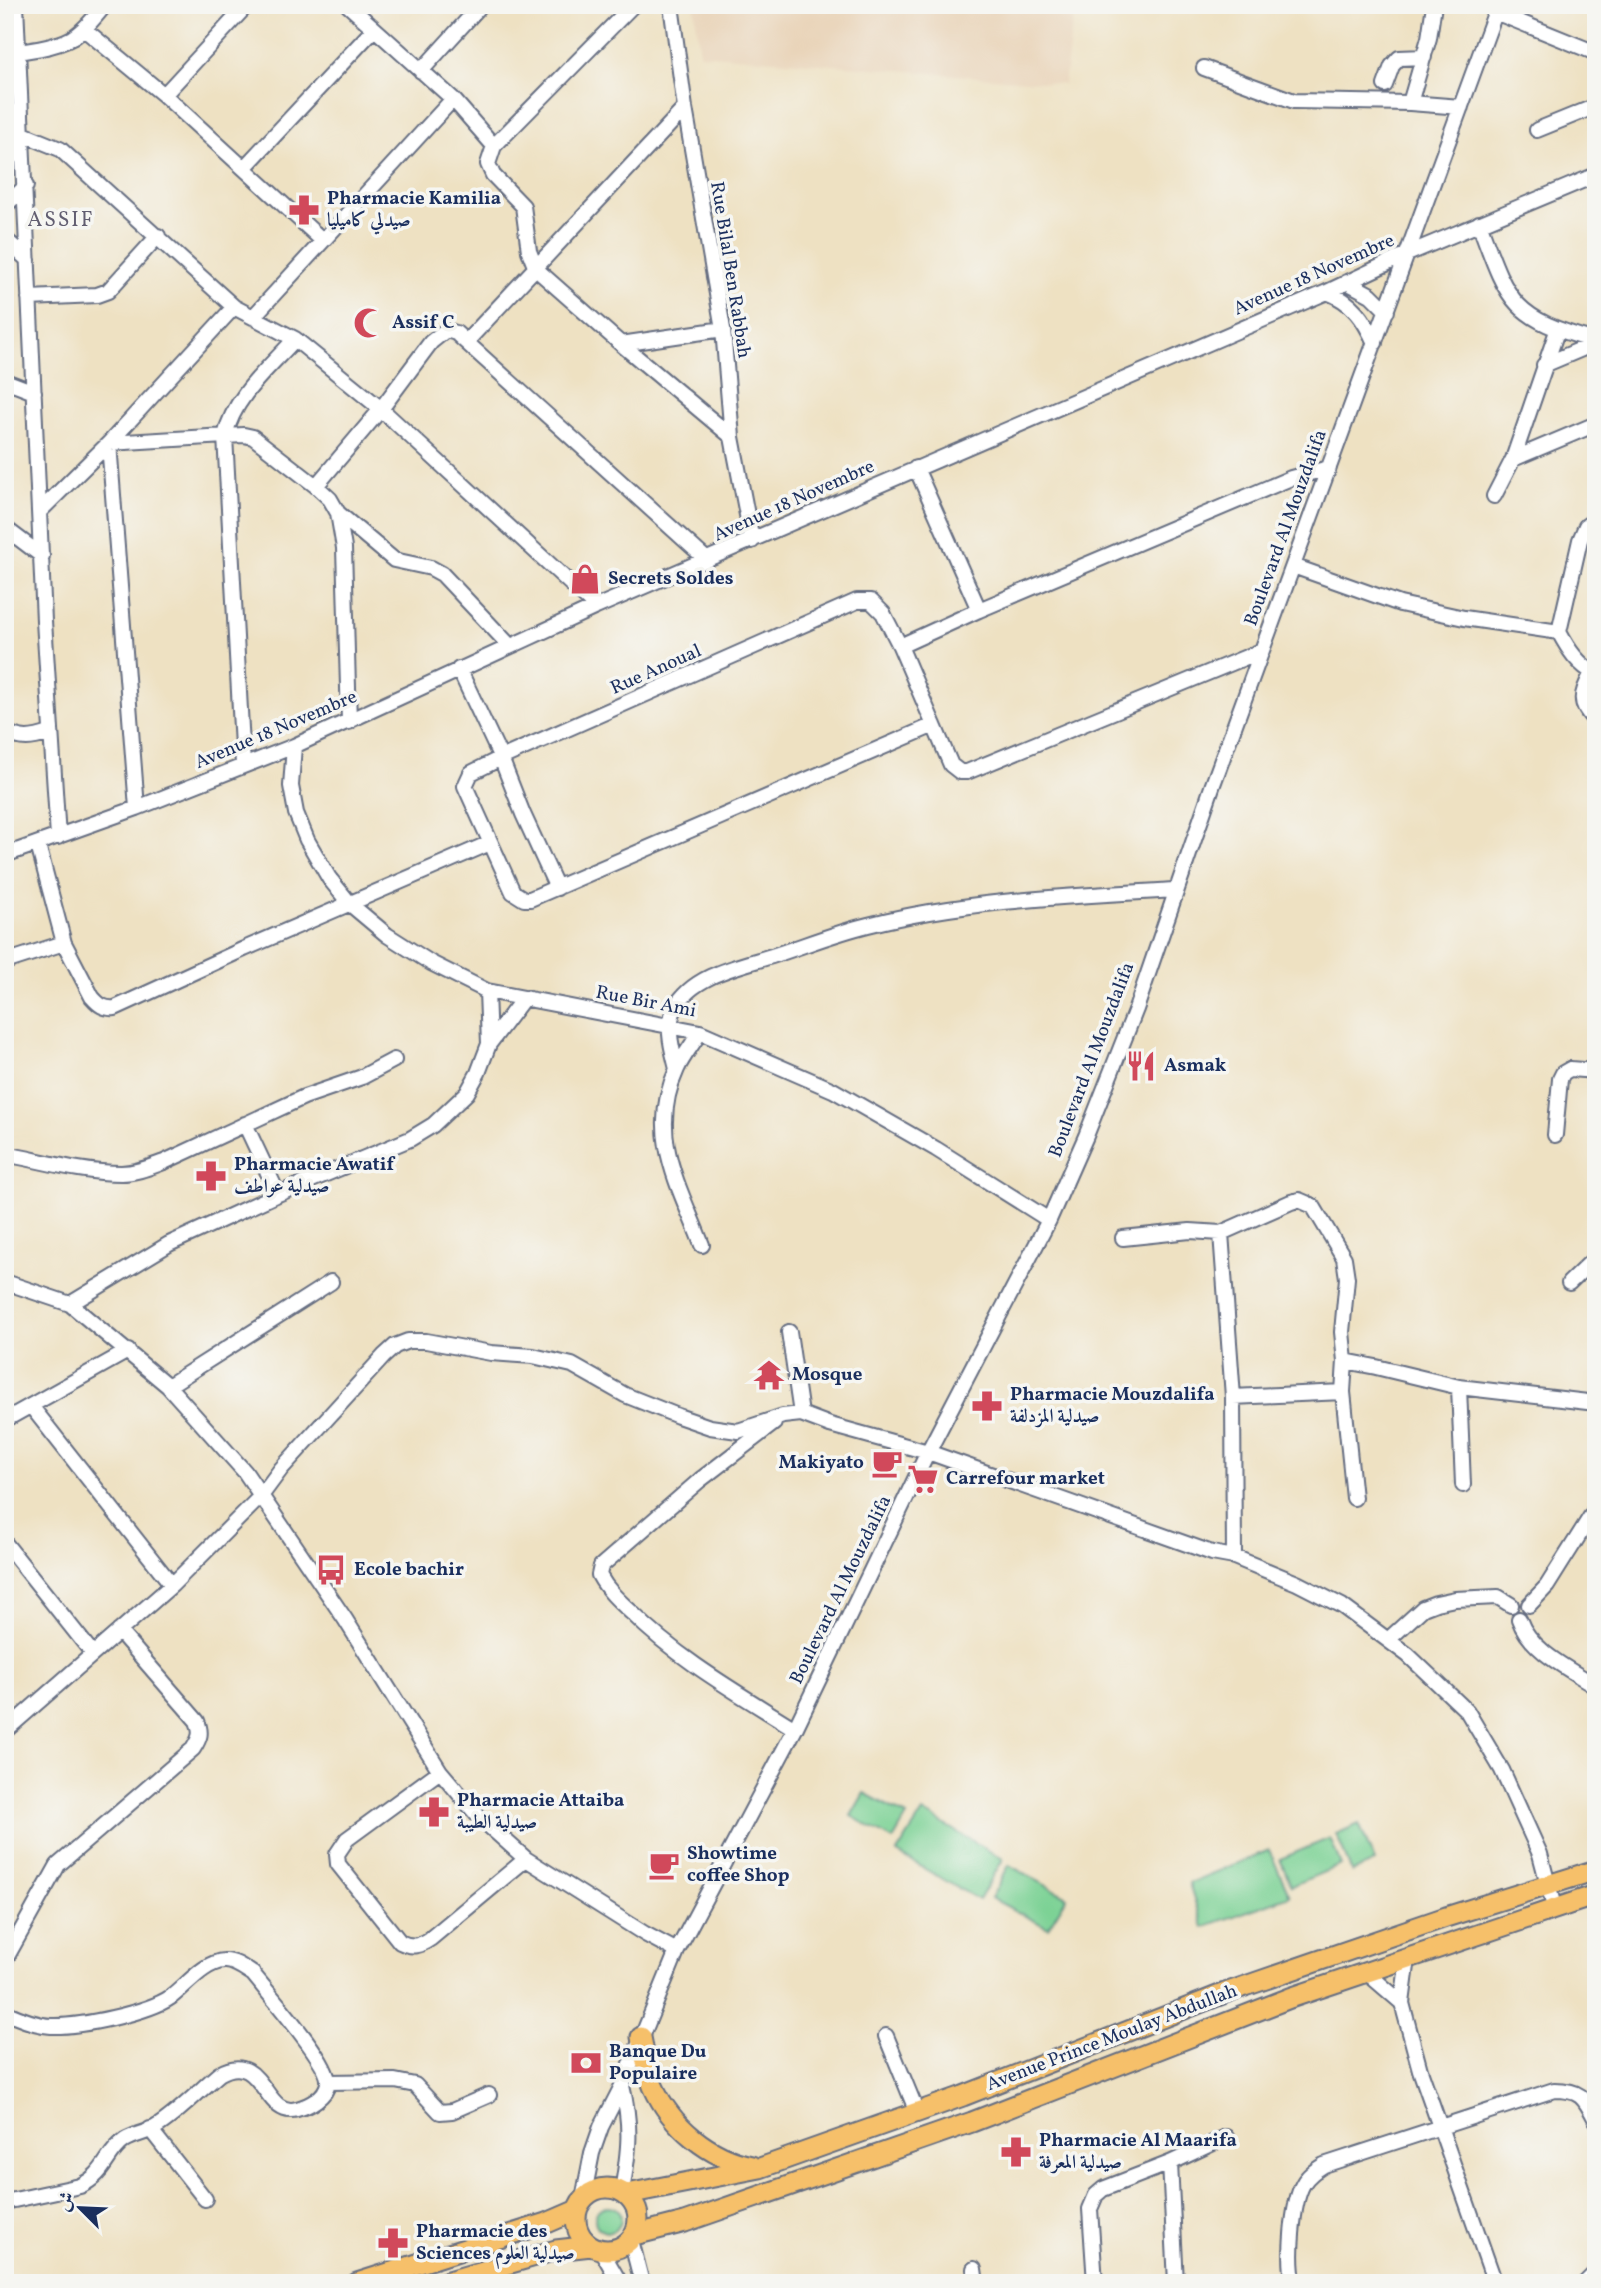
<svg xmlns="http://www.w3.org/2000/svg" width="1601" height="2288" viewBox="0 0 1601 2288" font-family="Vollkorn,Amiri,serif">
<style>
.built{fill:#e9d4b9}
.green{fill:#7dd295;stroke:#4c807a;stroke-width:2}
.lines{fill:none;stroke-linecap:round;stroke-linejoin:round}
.minor-casing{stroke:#656d81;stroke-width:18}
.major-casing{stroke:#656d81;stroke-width:23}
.minor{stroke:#fff;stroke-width:14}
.major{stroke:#f6c06b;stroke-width:19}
.labels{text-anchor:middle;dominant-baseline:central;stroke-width:7;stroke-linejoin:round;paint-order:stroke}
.poi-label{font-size:19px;font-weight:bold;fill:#1b2f5e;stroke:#f6f6f2;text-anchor:start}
.street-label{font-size:19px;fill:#1b2f5e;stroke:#f6f6f2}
.neighbourhood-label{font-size:21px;letter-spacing:2px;fill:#625e71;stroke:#f6f6f2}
</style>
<rect width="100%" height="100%" fill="#f6f6f2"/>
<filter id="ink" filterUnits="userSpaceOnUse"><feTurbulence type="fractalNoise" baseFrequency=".0143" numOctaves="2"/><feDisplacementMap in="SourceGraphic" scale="14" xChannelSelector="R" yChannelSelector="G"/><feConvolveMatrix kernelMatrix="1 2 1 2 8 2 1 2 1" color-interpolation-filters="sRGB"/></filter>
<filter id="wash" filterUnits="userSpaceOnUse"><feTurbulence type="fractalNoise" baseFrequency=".00686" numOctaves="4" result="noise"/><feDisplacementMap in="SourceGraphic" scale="28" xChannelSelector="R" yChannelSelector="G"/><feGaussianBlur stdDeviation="1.57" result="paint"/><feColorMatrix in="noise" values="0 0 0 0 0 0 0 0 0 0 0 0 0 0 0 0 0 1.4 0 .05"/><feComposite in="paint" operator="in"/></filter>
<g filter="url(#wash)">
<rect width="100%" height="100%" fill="#eee1c2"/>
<path class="built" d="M 694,5 L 1075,5 L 1064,84 L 700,54 Z"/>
<path class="green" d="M 864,1793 L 907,1816 L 893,1840 L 851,1816 Z
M 923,1812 L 1003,1859 L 979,1900 L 897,1853 Z
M 1359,1824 L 1375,1862 L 1352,1872 L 1336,1834 Z
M 1330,1838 L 1341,1865 L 1291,1886 L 1280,1859 Z
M 1269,1850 L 1290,1896 L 1203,1927 L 1189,1883 Z
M 1009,1865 L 1067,1897 L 1048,1928 L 991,1898 Z
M595 2219a13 13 0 1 1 26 0a13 13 0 1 1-26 0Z"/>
</g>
<g filter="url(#ink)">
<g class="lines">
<g class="minor-casing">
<path id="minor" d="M 16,5 L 44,621 L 58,837
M 348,5 L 453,99 L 494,146
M 633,5 L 494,146 L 488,164 L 493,175 L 523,206 L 529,251 L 536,269 L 621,344 L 732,437
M 671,5 L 685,108 L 723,329 L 732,437 L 752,541
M 1495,12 L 1596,53
M 84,29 L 164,95 L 322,240
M 5,53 C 24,52 56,47 72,38 C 85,30 95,17 105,5
M 1204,68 L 1294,101 L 1410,103 L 1461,107
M 421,71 L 481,5
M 1385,85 L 1392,66 L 1399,58 L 1424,57
M 164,95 L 247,5
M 1410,103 L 1429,38 L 1434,5
M 1537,130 L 1596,106
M 23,134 L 60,149 L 234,307 L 295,339 L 381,409 L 596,607
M 244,168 L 374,29
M 5,206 L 26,186
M 1479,223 C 1508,302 1511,318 1596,341
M 5,239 L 28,260
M 1347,282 L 1371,295 L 1387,311
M 1327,292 C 1353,302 1364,319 1375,343
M 29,298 L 97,295 L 108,291 L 158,236
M 253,317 L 453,99
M 466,342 L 685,108
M 621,344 L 723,329
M 1544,365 L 1596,343
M 5,381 L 34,392
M 1513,459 L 1596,424
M 916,468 L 979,610
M 316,486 L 381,409 L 431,342 L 446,330 L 456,333 L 707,560
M 1494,496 L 1513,459 L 1557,331
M 39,512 L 109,443 L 234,307
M 338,513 L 394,560 L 431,568 L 442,574 L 510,646
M 1596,519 L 1586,526 L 1580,540 L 1559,632 C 1568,649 1578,665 1596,674
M 5,528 L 42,556
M 1293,566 L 1400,604 L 1464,618 L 1559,632
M 900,646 L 979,610 L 1291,478 L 1329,468
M 459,669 L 501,758 L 523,814 L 557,888
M 1592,673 C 1581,693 1577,704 1596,721
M 934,725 L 530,899 L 524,899 L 513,892 L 465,786 L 471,773 L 501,758 L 857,601 L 871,601 L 883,613 L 900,646 L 951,765 L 960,772 L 967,772 L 1261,651
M 5,731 C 21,741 32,739 50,733
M 294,746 L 291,786 L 296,813 L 307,840 L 329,878 L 350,904 L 387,935 L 431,963 L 487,991 L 700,1032 L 833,1090 L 936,1149 L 1049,1220
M 243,765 L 225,436 L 244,435 L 253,437 L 316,486 L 330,499 L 338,513 L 344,548 L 349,722
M 137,808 L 109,443 L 225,436 C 234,396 269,368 295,339
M 38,845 L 64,943 L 92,997 C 99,1005 104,1009 115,1008 L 244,949 L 490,843
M 5,855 L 137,808 L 294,746 L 596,607 L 1327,292 L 1407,254 L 1596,175
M 5,962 L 64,943
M 487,991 L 489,1044
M 700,1032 C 693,1044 683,1056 677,1069 C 647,1134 679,1185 702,1245
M 677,1069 C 672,1048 665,1028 675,1008 C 692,975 740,966 772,956 C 803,946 835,933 868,925 C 967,900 1073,896 1175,890
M 245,1124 L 278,1194
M 1555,1135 L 1560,1079 L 1563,1073 L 1570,1069 L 1596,1071
M 5,1154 C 43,1161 82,1173 121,1173 C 136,1173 150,1167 164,1162 L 304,1097 L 362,1077 L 394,1060
M 1221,1233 L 1233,1397 L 1234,1557
M 1123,1238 L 1190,1231 L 1221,1233 L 1291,1202 L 1299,1200 L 1313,1206 L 1344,1258 L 1347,1278 L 1342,1332 L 1345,1361 L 1343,1392 L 1354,1498
M 5,1282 L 70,1304 L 168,1386 L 245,1472 L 345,1619 L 440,1771 L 479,1817 L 526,1859 L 645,1934 L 677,1951
M 1569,1283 L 1596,1257
M 70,1304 L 169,1244 L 278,1194 L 410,1139 L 433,1125 L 467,1093 L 478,1073 L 489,1044 L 523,999
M 789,1332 L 801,1414
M 1345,1361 L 1376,1367 L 1459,1387 L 1596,1403
M 168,1386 L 331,1282
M 1459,1387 L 1463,1485
M 1233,1397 L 1343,1392
M 31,1406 L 172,1585
M 5,1420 L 128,1351
M 774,1423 L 700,1480 L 601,1566 L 599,1575 C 607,1590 619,1601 631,1612 C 679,1660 738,1693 795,1729
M 5,1543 L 93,1654
M 1529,1605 L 1547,1586 L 1596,1508
M 1519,1619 C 1530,1651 1569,1669 1596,1686
M 1389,1639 L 1423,1608 L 1436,1603 L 1455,1599 L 1498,1597 L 1511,1605
M 5,1731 L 172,1585 L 261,1496 L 281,1469 L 384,1356 L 395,1346 L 408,1341 L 426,1341 L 491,1353 L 533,1356 L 572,1365 L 625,1395 L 678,1416 L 710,1427 L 738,1431 L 783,1416 L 801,1414 L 830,1425 L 928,1452 L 1212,1553 L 1234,1557 L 1297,1583 L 1342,1606 L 1408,1655 L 1467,1711 L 1502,1770 L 1540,1854 L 1554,1907
M 440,1771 L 347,1839 L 337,1854 L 338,1864 L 400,1942 C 412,1948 420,1946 430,1939 L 526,1859
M 1408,1958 L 1402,2003 L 1420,2070 L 1495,2283
M 5,1960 L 58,1865 L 193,1749 C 200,1738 202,1733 197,1721 L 119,1631
M 1366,1972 L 1402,2003
M 5,2012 C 20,2019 35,2025 51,2026 C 79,2027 148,2013 171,1997 C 186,1986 204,1962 224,1961 C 234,1960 245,1969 253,1974 C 268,1993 331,2064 328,2083 C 326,2097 309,2106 297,2109 C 263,2119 264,2048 219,2074 C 201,2089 176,2115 156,2127 C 147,2133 135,2134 125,2140 C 106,2153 106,2174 80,2186 L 5,2202
M 886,2036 L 917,2112
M 329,2082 L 395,2081 L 415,2085 L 440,2112 L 452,2111 L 489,2095
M 150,2129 L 205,2199
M 1170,2163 L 1176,2283
M 622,2191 C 629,2151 632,2126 622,2086
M 583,2199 L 592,2153 L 601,2127 L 622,2086 L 677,1951 L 795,1729 L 928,1452 L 1049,1220 L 1086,1136 L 1136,1009 L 1212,787 L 1498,5
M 631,2240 L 642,2283
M 601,2250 L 620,2283
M 974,2269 L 976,2283
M 1095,2283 L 1090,2209 L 1096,2195 L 1103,2189 L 1170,2163 L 1226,2137
M 1294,2283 C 1288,2261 1292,2204 1303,2184 C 1308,2175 1316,2170 1324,2165 L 1554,2090 C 1581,2090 1584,2097 1596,2120
M 1585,2283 L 1596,2272"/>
</g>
<g class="major-casing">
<path id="major" d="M 641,2037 C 644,2053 647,2071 653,2086 C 671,2126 709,2158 752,2166
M576 2219a31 31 0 1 1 62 0a31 31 0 1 1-62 0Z
M 627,2194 L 760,2168 L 963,2096 L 1225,1993 L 1446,1917 L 1596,1870
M 634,2235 L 685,2222 L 972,2122 L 1290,1998 L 1596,1895
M 357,2283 L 547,2223 L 577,2210
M 442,2283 L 556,2250 L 591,2246"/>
</g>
<use href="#minor" class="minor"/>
<use href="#major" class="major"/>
</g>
</g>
<defs>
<g id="pharmacy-bare" transform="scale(2.415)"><path d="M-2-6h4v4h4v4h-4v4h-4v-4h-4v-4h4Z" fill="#d1495b" stroke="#f6f6f2" stroke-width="2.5" paint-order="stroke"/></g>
<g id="mosque-bare" transform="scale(2.415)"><path d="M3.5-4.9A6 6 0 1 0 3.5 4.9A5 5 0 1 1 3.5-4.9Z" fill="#d1495b" stroke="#f6f6f2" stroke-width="2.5" paint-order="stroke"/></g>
<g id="shop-bare" transform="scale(2.415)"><path d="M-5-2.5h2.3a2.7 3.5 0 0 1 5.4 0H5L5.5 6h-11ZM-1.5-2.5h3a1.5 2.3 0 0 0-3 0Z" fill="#d1495b" stroke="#f6f6f2" stroke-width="2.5" paint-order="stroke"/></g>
<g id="restaurant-bare" transform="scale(2.415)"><path d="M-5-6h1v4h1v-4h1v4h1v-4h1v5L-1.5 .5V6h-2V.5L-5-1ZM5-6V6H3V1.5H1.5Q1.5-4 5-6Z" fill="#d1495b" stroke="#f6f6f2" stroke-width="2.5" paint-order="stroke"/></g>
<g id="temple-bare" transform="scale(2.415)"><path d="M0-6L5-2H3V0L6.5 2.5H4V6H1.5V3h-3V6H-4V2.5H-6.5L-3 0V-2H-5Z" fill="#d1495b" stroke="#f6f6f2" stroke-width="2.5" paint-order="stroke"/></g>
<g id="cafe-bare" transform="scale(2.415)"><path d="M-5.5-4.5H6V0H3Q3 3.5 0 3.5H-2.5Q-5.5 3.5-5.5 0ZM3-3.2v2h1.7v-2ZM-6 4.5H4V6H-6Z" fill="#d1495b" stroke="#f6f6f2" stroke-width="2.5" paint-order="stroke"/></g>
<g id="supermarket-bare" transform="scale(2.415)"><path d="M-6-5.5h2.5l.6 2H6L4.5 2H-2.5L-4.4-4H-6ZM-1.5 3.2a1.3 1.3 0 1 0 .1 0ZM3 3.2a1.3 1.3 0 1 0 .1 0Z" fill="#d1495b" stroke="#f6f6f2" stroke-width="2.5" paint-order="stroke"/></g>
<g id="bus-bare" transform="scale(2.415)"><path d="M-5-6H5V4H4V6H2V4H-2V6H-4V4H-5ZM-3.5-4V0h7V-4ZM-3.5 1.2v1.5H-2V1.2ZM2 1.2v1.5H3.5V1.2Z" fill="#d1495b" stroke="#f6f6f2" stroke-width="2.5" paint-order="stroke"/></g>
<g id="bank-bare" transform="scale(2.415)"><path d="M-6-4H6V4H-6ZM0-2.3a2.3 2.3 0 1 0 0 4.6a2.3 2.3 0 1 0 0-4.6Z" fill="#d1495b" stroke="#f6f6f2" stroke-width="2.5" paint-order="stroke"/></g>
</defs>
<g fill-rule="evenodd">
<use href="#pharmacy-bare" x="304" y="210"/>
<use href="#mosque-bare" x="369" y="323"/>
<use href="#shop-bare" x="585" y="579"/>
<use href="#restaurant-bare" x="1141" y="1066"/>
<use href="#pharmacy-bare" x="211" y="1176"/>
<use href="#temple-bare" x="769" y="1375"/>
<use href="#pharmacy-bare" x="987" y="1406"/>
<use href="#cafe-bare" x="887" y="1463"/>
<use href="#supermarket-bare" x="923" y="1479"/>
<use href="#bus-bare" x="331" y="1570"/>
<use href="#pharmacy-bare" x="434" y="1812"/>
<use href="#cafe-bare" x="664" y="1865"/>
<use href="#bank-bare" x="586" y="2063"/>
<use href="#pharmacy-bare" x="1016" y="2152"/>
<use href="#pharmacy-bare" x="393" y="2243"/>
</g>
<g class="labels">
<g class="poi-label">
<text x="327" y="199">Pharmacie Kamilia<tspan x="327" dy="22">صيدلي كاميليا</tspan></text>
<text x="392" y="323">Assif C</text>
<text x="608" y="579">Secrets Soldes</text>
<text x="1164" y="1066">Asmak</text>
<text x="234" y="1165">Pharmacie Awatif<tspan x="234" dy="22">صيدلية عواطف</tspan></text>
<text x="792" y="1375">Mosque</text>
<text x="1010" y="1395">Pharmacie Mouzdalifa<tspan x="1010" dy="22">صيدلية المزدلفة</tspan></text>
<text x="864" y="1463" text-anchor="end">Makiyato</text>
<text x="946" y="1479">Carrefour market</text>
<text x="354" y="1570">Ecole bachir</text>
<text x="457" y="1801">Pharmacie Attaiba<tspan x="457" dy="22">صيدلية الطيبة</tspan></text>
<text x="687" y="1854">Showtime<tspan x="687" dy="22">coffee Shop</tspan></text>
<text x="609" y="2052">Banque Du<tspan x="609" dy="22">Populaire</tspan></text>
<text x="1039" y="2141">Pharmacie Al Maarifa<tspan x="1039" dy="22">صيدلية المعرفة</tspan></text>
<text x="416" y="2232">Pharmacie des<tspan x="416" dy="22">Sciences صيدلية العلوم</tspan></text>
</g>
<g class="street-label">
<text transform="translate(730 270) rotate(81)">Rue Bilal Ben Rabbah</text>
<text transform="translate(1314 275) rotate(-24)">Avenue 18 Novembre</text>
<text transform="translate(794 501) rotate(-24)">Avenue 18 Novembre</text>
<text transform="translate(1286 528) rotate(-70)">Boulevard Al Mouzdalifa</text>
<text transform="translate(656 670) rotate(-24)">Rue Anoual</text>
<text transform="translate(276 730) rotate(-23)">Avenue 18 Novembre</text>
<text transform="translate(646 1002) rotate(11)">Rue Bir Ami</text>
<text transform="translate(1092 1060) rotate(-69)">Boulevard Al Mouzdalifa</text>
<text transform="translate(841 1590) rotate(-64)">Boulevard Al Mouzdalifa</text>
<text transform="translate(1112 2038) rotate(-21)">Avenue Prince Moulay Abdullah</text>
</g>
<g class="neighbourhood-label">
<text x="61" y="220">ASSIF</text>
</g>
</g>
<rect width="1601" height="2288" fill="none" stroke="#f6f6f2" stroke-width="28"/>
<g transform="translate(80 2208) rotate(294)" stroke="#f6f6f2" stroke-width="5" paint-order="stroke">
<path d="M0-5L12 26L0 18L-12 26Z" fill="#1b2f5e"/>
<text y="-10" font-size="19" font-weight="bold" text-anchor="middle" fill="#1b2f5e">ش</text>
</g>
</svg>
